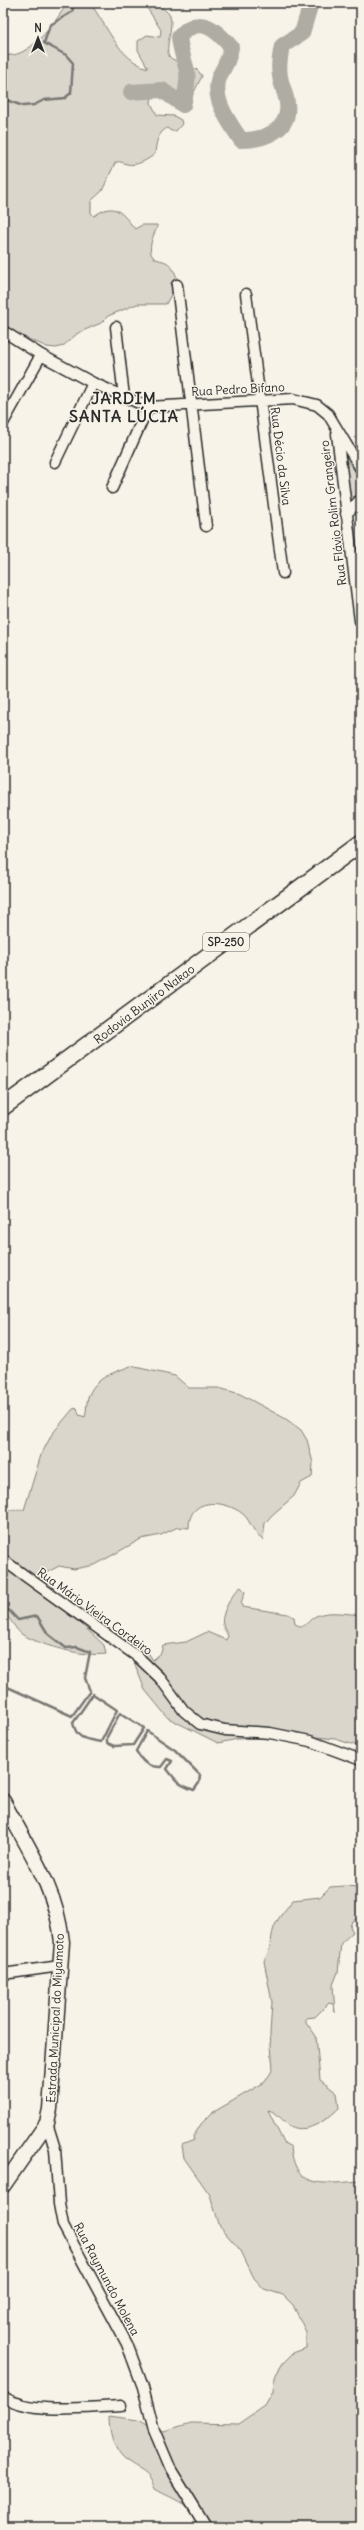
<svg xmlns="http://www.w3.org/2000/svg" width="364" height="2530" viewBox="0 0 364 2530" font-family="Delius,sans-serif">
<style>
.green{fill:#dad6cc;stroke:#82807c}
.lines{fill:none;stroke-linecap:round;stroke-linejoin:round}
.stream{stroke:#7a7874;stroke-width:2.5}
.river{stroke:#afaca4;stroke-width:16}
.street-casing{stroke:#2b2b2b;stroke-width:13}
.secondary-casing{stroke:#2b2b2b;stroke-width:17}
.primary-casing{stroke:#2b2b2b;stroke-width:19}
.street{stroke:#f7f3e8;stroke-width:10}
.secondary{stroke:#f7f3e8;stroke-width:14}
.primary{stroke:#f7f3e8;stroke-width:16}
.labels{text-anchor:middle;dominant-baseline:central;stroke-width:3;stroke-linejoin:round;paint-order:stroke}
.shield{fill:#f7f3e8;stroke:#686764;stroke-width:1}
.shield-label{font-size:11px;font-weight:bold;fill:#2b2b2b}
.street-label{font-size:12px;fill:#2b2b2b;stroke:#f7f3e8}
.district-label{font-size:16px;font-weight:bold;letter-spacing:1px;fill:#2b2b2b;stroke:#f7f3e8}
</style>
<rect width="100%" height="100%" fill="#f7f3e8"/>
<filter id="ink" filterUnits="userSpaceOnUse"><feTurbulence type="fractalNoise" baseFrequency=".025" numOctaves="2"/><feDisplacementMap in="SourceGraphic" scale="8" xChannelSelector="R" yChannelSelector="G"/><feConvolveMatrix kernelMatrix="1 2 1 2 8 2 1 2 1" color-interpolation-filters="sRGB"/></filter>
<g filter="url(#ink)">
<path class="green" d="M 67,3 L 90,3 C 107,25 119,60 148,68 L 138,50 L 138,41 L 147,35 L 160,37 L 161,30 L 144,3 L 157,3 C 160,7 168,11 170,16 C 174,28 164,48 169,56 C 174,64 195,62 202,76 L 193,94 L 190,107 L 157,93 L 152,95 L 151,103 L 157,115 L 174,116 L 181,120 L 182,124 L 176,131 L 171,131 L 167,128 C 157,134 156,143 155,154 C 149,159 136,167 127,164 C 121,163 121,160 115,163 L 102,191 L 91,201 L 91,213 L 94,216 C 115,201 121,212 135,229 L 142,225 L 157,225 L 157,228 C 153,235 145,254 156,259 C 162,261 166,261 170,265 C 177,273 179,285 181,295 L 173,291 L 166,304 L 137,304 L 108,316 L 101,323 L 78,333 L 63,346 L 56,348 L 47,347 L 3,328 L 3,54 C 26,63 57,21 67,3 Z
M 343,458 L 345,458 L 361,479 L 360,496 L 351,497 L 348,493 Z
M 131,1366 L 175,1376 L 189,1388 L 219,1388 L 240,1394 L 286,1419 L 301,1430 L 307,1440 L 313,1463 L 312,1477 L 301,1483 L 294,1496 L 272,1515 L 265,1523 L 263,1540 C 254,1535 251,1521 243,1514 C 224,1499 188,1497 189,1528 L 178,1527 L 161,1535 L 141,1539 L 95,1565 L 74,1569 L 59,1566 L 42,1575 L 56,1591 L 64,1608 L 104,1645 L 106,1654 C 83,1657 43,1646 23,1635 C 17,1632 12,1621 7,1616 L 3,1616 L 3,1510 L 24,1510 L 41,1455 L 52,1434 L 73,1409 L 77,1408 L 79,1415 L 85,1417 C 87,1410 86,1401 89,1395 C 96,1377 115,1372 131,1366 Z
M 241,1587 L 245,1592 L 241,1603 L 242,1607 L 288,1614 L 294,1617 L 295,1624 C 306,1630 307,1620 316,1616 C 328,1610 348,1614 361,1615 L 361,1747 L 335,1739 L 308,1736 L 238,1739 L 218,1743 L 168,1718 L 145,1690 L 126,1642 L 147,1651 L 153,1660 L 161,1653 L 163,1645 L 186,1642 L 207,1632 L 226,1640 L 228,1636 C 225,1630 221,1624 223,1617 C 224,1609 234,1591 241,1587 Z
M 344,1886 L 361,1887 L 361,1917 L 352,1921 L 350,1927 L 353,1932 L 341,1943 L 338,1972 L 333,1985 L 335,2013 L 333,2004 L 329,2003 L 315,2017 L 306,2018 L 306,2022 L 316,2036 L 320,2080 L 337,2093 L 339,2108 C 327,2120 304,2137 287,2124 C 280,2118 277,2112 268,2110 L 284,2143 L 291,2147 C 295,2192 327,2183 361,2181 L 361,2527 L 197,2527 C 192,2502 175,2501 155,2489 C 148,2469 139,2472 125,2460 C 113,2449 109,2431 109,2416 L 138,2420 L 151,2428 L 164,2431 L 191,2423 L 239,2424 L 265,2406 L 273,2392 L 274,2377 L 282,2364 L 293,2353 L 306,2348 L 306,2332 L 293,2305 L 283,2295 L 264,2289 L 254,2278 L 241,2251 L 220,2227 L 210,2195 L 184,2158 L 182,2145 L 194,2140 L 193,2137 L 201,2124 L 212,2113 L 265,2082 L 273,2069 L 270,2034 L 272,2002 L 264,1961 C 274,1945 269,1937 276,1923 C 280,1915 288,1907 293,1900 L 320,1897 L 330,1887 Z"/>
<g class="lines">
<path class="stream" d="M 3,87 L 9,101 L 23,106 L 34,105 L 44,100 L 65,98 L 71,93 L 73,63 L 66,55 L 44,43 L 50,25 L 72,12 L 74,3
M 3,1604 L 18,1620 L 37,1616 L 48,1634 L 66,1648 L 77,1647 L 90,1652 L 85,1678 L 90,1691 L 72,1716 L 3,1685
M 93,1694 L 117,1710 L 101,1742 C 86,1739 77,1740 73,1723 Z
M 120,1713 L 144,1728 L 133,1745 L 114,1746 L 107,1743 L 107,1737 Z
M 147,1731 L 175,1750 L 200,1775 L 199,1783 L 194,1790 C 179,1785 177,1782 167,1769 L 172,1761 L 167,1759 L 161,1767 C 148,1767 143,1763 136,1751 Z"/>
<path class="river" d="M 131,92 L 162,90 L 183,105 C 185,93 190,79 186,67 C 183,56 180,48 179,37 C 198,14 215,28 231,47 C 230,57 225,66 220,75 C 210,97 229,122 241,140 C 263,140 291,131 287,103 C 286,94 281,85 280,76 C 278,66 280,56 282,46 L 302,33 L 311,3"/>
<g class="street-casing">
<path id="street" d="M 177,285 L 206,526
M 246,294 L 283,573
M 116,327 L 124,397
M 3,331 L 41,355 L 93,383 L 148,407 L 293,399 L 317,405 L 328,414 L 361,469
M 3,423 L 41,355
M 337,434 L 360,621
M 55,462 L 93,383
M 112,488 L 148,407
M 346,514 L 361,499
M 3,1560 L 138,1657 L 160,1678 L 184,1711 L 200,1724 L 225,1730 L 270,1733 L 310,1741 L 361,1760
M 3,1974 L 60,1966
M 47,2123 L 55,2149 L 59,2204 L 63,2225 L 127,2344 L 143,2387 L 154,2430 L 171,2470 L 206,2527
M 3,2397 C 34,2415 86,2407 121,2406"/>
</g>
<g class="secondary-casing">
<path id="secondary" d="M 3,1801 C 27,1847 57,1889 62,1942 L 50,2109 L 47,2123 L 3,2186"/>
</g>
<g class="primary-casing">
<path id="primary" d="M 3,1107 L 361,843"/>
</g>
<use href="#street" class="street"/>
<use href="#secondary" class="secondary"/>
<use href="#primary" class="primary"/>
</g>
</g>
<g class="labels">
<rect class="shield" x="203" y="933" width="46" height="18" rx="3"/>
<g class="shield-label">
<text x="226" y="942">SP-250</text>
</g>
<g class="street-label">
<text transform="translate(238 389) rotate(-3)">Rua Pedro Bifano</text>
<text transform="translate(281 456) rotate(83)">Rua Décio da Silva</text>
<text transform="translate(333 513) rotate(-97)">Rua Flávio Rolim Grangeiro</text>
<text transform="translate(144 1004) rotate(-37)">Rodovia Bunjiro Nakao</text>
<text transform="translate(95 1611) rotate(36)">Rua Mário Vieira Cordeiro</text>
<text transform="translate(55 2018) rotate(-87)">Estrada Municipal do Miyamoto</text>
<text transform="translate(107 2279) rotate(62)">Rua Raymundo Molena</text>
</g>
<g class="district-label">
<text x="124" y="398">JARDIM<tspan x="124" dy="18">SANTA LÚCIA</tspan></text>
</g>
</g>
<rect width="364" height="2530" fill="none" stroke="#f7f3e8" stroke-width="16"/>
<rect x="8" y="8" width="348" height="2514" fill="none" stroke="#2b2b2b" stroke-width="1.5" filter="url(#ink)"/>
<g transform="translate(38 38)" stroke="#f7f3e8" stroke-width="3" paint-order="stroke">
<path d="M0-3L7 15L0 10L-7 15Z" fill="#2b2b2b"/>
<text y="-6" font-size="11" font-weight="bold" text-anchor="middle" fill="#2b2b2b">N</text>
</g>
</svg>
